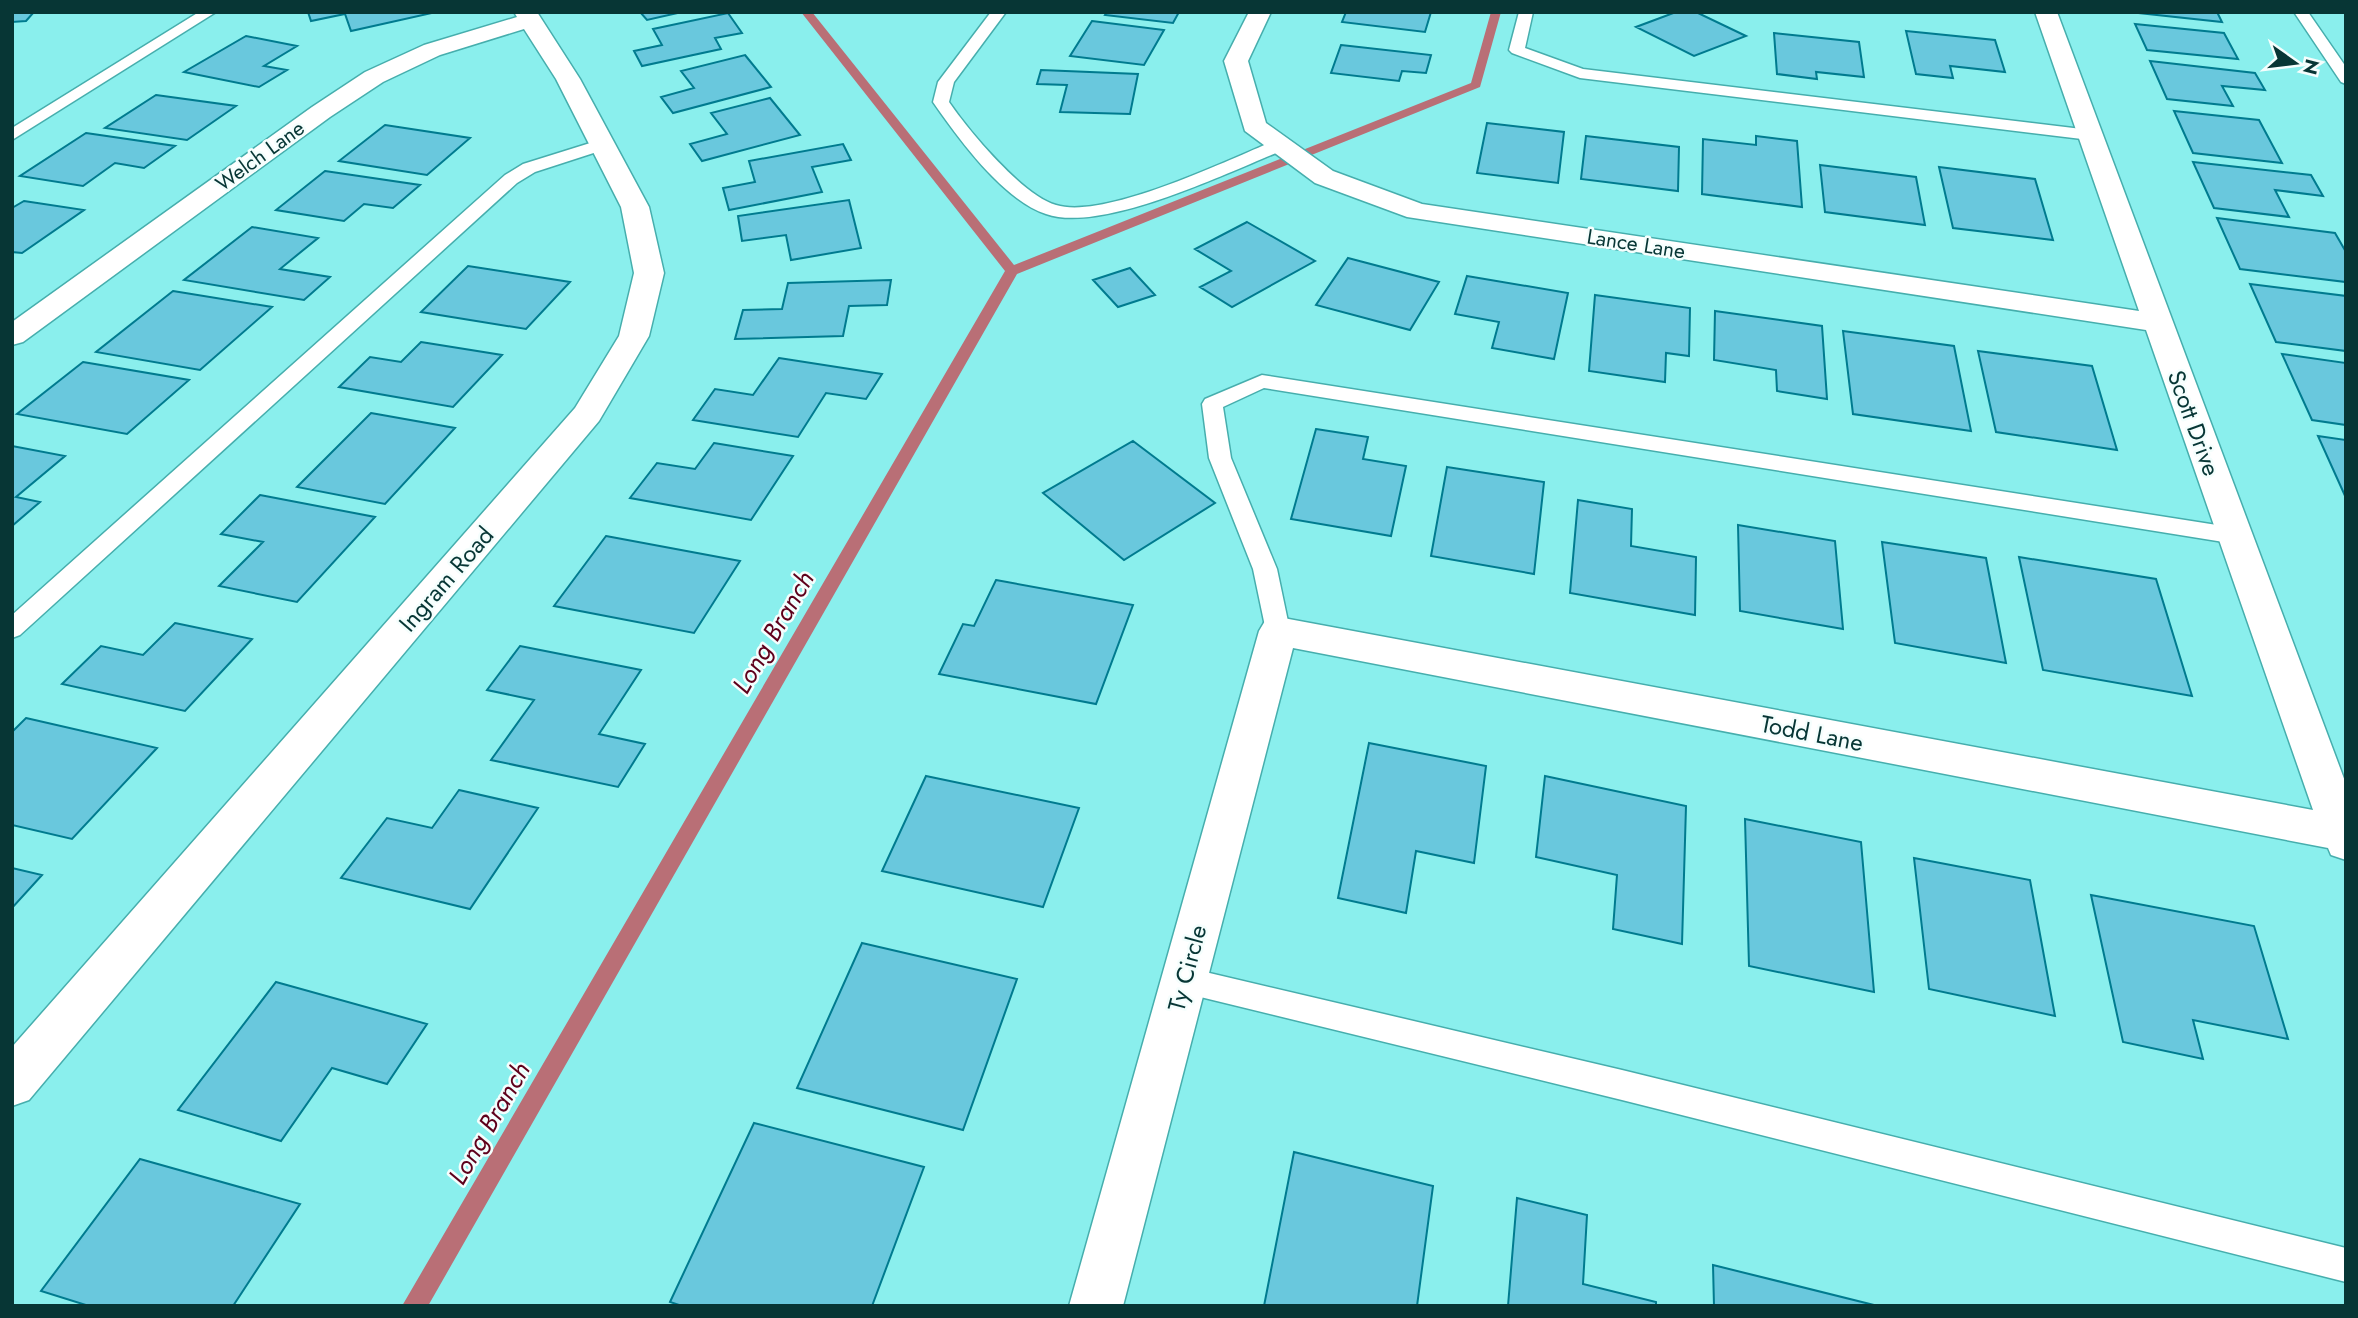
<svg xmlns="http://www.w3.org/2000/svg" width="2358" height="1318" viewBox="0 0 2358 1318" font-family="Jost,sans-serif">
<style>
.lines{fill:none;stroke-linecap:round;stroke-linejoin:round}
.stream{fill:#b96f76;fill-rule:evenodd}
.building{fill:#69c8dd;stroke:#007b8f;stroke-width:2}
.service-casing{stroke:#46aead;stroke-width:3}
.minor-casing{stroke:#46aead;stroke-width:3}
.service{fill:#fff;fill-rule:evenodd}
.minor{fill:#fff;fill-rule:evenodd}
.labels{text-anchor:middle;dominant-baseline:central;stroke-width:5;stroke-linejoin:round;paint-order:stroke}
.far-street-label{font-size:21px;fill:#073635;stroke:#f5fefd}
.street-label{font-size:24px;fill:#073635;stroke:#f5fefd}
.water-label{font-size:26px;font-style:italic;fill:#5e001b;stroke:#f5fefd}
</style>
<rect width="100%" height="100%" fill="#8aefed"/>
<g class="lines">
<path class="stream" d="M 801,12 L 812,12 L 1014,265 L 1471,83 L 1491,12 L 1501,12 L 1480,87 L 1017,274 L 428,1306 L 402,1306 L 1005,271 Z"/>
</g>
<path class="building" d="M 12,12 L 34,12 L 26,21 L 12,22 Z
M 308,12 L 431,12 L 432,13 L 351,31 L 345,14 L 311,21 Z
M 640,12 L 682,12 L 647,20 Z
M 1107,12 L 1179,12 L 1173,23 L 1105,15 Z
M 1346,12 L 1431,12 L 1425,32 L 1342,22 Z
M 1676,12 L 1696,12 L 1746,36 L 1694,56 L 1636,27 Z
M 2217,12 L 2222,22 L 2129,12 Z
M 728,13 L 742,33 L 715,38 L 721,49 L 642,66 L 634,51 L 662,45 L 653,29 Z
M 1092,21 L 1164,30 L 1144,65 L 1070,56 Z
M 2135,24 L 2224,33 L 2238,59 L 2147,50 Z
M 1906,31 L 1995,40 L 2005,72 L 1950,66 L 1953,78 L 1916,74 Z
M 1774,33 L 1859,42 L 1864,77 L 1816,72 L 1817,79 L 1777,74 Z
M 246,36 L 297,46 L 264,66 L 287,70 L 259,87 L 184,72 Z
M 1341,45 L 1431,55 L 1426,73 L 1402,71 L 1399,81 L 1331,73 Z
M 745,55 L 771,87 L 673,113 L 661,97 L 694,88 L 681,71 Z
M 2150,61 L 2255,73 L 2265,90 L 2222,86 L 2233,106 L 2167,99 Z
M 1041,70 L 1138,74 L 1130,114 L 1060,112 L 1067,85 L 1037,84 Z
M 156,95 L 236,106 L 187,140 L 105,128 Z
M 770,98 L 800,135 L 702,161 L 690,144 L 727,134 L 711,113 Z
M 2174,111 L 2259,120 L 2282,163 L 2193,153 Z
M 1487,123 L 1564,132 L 1558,183 L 1477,173 Z
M 385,125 L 470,138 L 427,175 L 339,161 Z
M 86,133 L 175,146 L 144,168 L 115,163 L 83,186 L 20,176 Z
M 1586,136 L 1679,147 L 1678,191 L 1581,179 Z
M 1756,136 L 1797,141 L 1802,207 L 1702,194 L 1703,139 L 1756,145 Z
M 843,144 L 851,160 L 812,167 L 822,192 L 729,210 L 723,188 L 755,182 L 749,161 Z
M 2193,162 L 2311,175 L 2323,196 L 2275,190 L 2289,217 L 2214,208 Z
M 1820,165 L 1916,177 L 1925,225 L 1825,212 Z
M 1939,167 L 2035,179 L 2053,240 L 1953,228 Z
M 325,171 L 420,185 L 393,208 L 364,204 L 344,221 L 276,210 Z
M 849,200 L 861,248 L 791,260 L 786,235 L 742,241 L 738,216 Z
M 24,201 L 84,210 L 22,253 L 12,252 L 12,208 Z
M 2217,218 L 2335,233 L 2346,252 L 2346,282 L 2240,269 Z
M 1247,222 L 1315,261 L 1232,307 L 1200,287 L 1231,271 L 1195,249 Z
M 252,227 L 318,238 L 280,269 L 330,277 L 304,300 L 184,280 Z
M 1348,258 L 1439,282 L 1410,330 L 1316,305 Z
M 468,266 L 570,282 L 526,329 L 421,312 Z
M 1130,268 L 1155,295 L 1118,307 L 1093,280 Z
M 1467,276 L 1568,293 L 1554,359 L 1492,348 L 1499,322 L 1455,314 Z
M 891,280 L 887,305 L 849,306 L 843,336 L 735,339 L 743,310 L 782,309 L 788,283 Z
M 2250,284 L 2346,296 L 2346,351 L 2276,342 Z
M 173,291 L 272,307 L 200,370 L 96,352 Z
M 1595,295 L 1690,308 L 1689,356 L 1666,353 L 1665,382 L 1589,371 Z
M 1715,311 L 1822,326 L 1827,399 L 1777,391 L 1776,370 L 1714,360 Z
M 1843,331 L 1954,346 L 1971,431 L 1853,414 Z
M 421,342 L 502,355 L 453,407 L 339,387 L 370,357 L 401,362 Z
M 1978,351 L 2092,366 L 2117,450 L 1996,432 Z
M 2282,354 L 2346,363 L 2346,425 L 2312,420 Z
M 779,358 L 882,374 L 866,399 L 826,393 L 798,437 L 693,420 L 715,389 L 753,395 Z
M 83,362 L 189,380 L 127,434 L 17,414 Z
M 371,413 L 455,428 L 385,504 L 297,487 Z
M 1316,429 L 1368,437 L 1363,459 L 1406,466 L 1391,536 L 1291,519 Z
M 2318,436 L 2346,440 L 2346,498 Z
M 1133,441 L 1215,503 L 1124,560 L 1043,493 Z
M 714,443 L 793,456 L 751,520 L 630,498 L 657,463 L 695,469 Z
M 12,446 L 65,456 L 16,497 L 40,502 L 12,526 Z
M 1447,467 L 1544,482 L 1534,574 L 1431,556 Z
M 260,495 L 375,517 L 297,602 L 219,586 L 263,542 L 221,534 Z
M 1578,500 L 1632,509 L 1631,546 L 1696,557 L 1695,615 L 1570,593 Z
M 1738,525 L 1835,541 L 1843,629 L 1740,611 Z
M 606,536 L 740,561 L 694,633 L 554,606 Z
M 1882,542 L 1986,558 L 2006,663 L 1895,643 Z
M 2019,557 L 2156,579 L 2192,696 L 2043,670 Z
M 996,580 L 1133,605 L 1096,704 L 939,674 L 963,624 L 974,626 Z
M 175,623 L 252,639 L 185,711 L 62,684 L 101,646 L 143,655 Z
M 520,646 L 641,670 L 599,734 L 645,744 L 618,787 L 491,760 L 534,700 L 487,690 Z
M 26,718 L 157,748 L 72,839 L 12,825 L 12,732 Z
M 1369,743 L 1486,766 L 1474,863 L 1416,851 L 1406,913 L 1338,898 Z
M 926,776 L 1079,808 L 1043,907 L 882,871 Z
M 1545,776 L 1686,806 L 1682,944 L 1613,929 L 1617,875 L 1536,857 Z
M 459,790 L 538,808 L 470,909 L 341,878 L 387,818 L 432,828 Z
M 1745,819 L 1861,842 L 1874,992 L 1749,966 Z
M 1914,858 L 2030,880 L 2055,1016 L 1929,989 Z
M 12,868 L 42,875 L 12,908 Z
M 2091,895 L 2254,926 L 2288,1039 L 2193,1020 L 2203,1059 L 2123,1042 Z
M 862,943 L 1017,979 L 963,1130 L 797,1088 Z
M 276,982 L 427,1024 L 387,1084 L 332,1068 L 281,1141 L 178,1110 Z
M 754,1123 L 924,1167 L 872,1306 L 682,1306 L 670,1302 Z
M 1294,1152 L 1433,1186 L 1417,1306 L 1264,1306 Z
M 140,1159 L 300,1204 L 233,1306 L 89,1306 L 41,1291 Z
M 1517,1198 L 1587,1215 L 1583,1284 L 1656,1302 L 1656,1306 L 1508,1306 Z
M 1713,1265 L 1878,1306 L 1714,1306 Z"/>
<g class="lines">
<g class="service-casing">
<path id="service" d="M 199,12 L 216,12 L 12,140 L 12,128 Z
M 991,12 L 1006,12 L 954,82 L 949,102 C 969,131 1022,195 1056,205 C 1104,220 1226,161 1274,141 L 1280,140 L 1288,145 L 1286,149 C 1230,171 1103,234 1046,214 C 1003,200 958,138 933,102 L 938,82 Z
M 1519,12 L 1533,12 L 1525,48 L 1583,69 L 2090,130 L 2098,135 L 2090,140 L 1580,78 L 1512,53 L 1509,50 Z
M 2294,12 L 2308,12 L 2346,67 L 2346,84 L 2341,82 Z
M 603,139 L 611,144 L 609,148 L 535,172 L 517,183 L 20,635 L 12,638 L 12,615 L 505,175 L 523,164 Z
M 1262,375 L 2236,528 L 2244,530 L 2247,536 L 2244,542 L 2236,544 L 1264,388 L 1223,407 L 1231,458 L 1277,569 L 1290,631 L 1287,637 L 1278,640 L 1269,637 L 1266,631 L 1253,569 L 1209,458 L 1202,404 L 1205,399 Z
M 1184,967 L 1622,1070 L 2346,1248 L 2346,1282 L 1622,1100 L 1184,993 L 1174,989 L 1169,980 L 1174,971 Z"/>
</g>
<g class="minor-casing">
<path id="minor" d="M 514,12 L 537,12 L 580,79 L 649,207 L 664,273 L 649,336 L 599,421 L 29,1100 L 12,1106 L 12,1047 L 575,408 L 619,336 L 634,273 L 621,207 L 556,79 L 524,29 L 440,55 L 383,82 L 330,117 L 23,342 L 12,345 L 12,322 L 312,107 L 365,72 L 424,45 L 517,17 Z
M 1249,12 L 1271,12 L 1248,61 L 1266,123 L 1333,171 L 1422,204 L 2139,311 L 2035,12 L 2057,12 L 2346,784 L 2346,860 L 2331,855 L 2328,848 L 1293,648 L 1123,1306 L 1069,1306 L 1259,631 L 1265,621 L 1278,617 L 2313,810 L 2146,330 L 1407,217 L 1315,183 L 1245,131 L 1224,61 Z"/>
</g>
<use href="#service" class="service"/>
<use href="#minor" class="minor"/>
</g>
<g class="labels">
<g class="far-street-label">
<text transform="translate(260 156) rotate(-36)">Welch Lane</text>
<text transform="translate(1636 244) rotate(9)">Lance Lane</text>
</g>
<g class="street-label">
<text transform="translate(2194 423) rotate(70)">Scott Drive</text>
<text transform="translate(446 579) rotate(-49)">Ingram Road</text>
<text transform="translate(1812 733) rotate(11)">Todd Lane</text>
<text transform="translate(1187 968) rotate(-75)">Ty Circle</text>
</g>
<g class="water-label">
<text transform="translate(773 632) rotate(-60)">Long Branch</text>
<text transform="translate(489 1123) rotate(-60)">Long Branch</text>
</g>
</g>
<rect width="2358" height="1318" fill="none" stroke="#073635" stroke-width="28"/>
<g transform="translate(2295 63) rotate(104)" stroke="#f5fefd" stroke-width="5" paint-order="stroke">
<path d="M0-5L12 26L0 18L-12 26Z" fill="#073635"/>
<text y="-10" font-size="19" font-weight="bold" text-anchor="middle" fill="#073635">N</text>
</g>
</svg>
